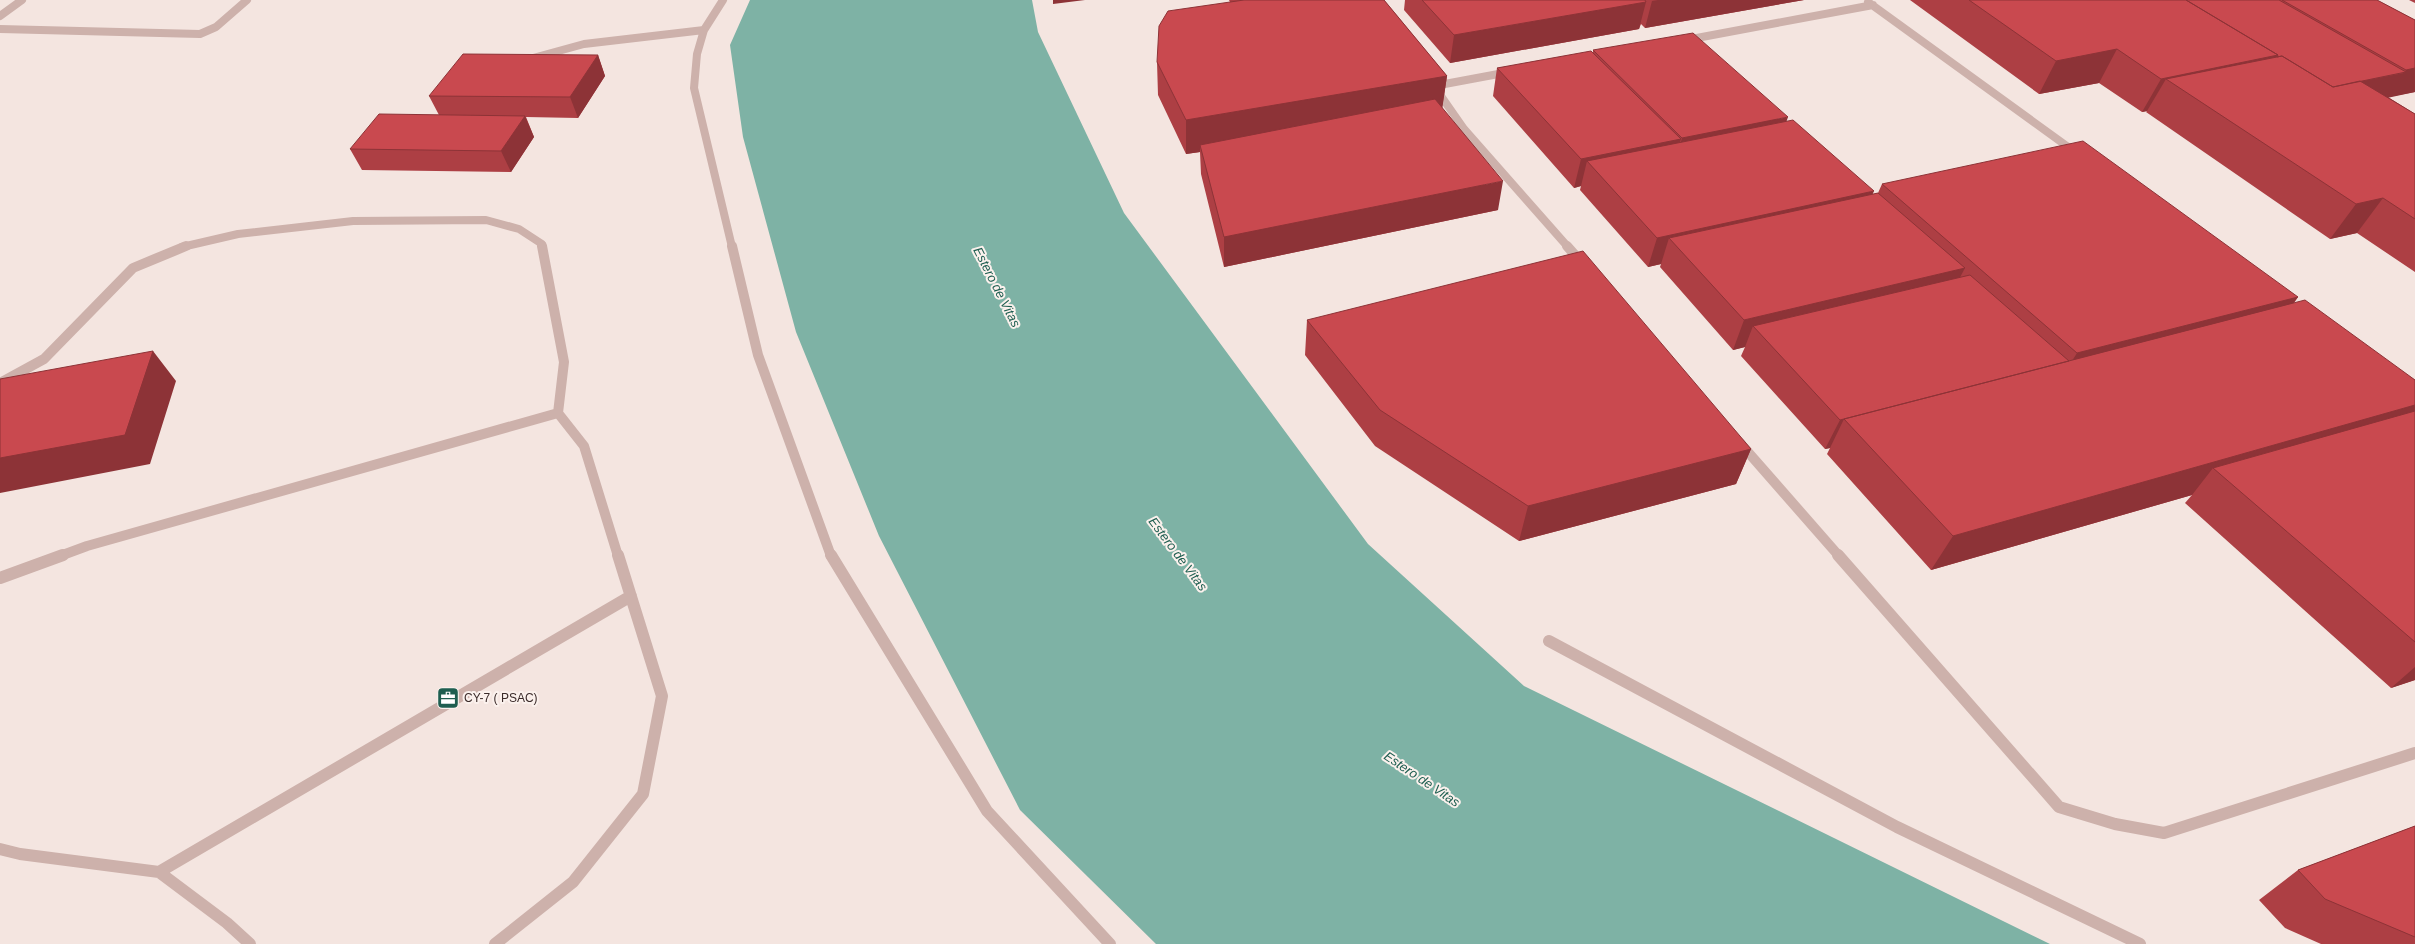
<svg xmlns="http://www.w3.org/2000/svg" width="2415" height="944" viewBox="0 0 2415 944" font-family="Arial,sans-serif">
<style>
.water{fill:#7eb2a5}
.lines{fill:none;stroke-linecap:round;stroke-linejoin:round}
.lane-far2{stroke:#cdb1ab;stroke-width:8}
.lane-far1{stroke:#cdb1ab;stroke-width:10}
.lane{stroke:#cdb1ab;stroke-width:12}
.wall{fill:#ad3f44}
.shaded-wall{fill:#8d3337}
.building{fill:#c9494f;stroke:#8d3337}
.labels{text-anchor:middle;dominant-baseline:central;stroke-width:4;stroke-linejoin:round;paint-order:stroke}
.poi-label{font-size:12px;fill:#3b2b2a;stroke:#fbf1ed;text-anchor:start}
.water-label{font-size:13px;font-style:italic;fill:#1e5e50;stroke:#fbf1ed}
</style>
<rect width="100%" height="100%" fill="#f4e5e0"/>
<path class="water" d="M 750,0 L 1032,0 L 1038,32 L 1124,213 L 1368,544 L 1524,686 L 2050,944 L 1156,944 L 1020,810 L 879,536 L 796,332 L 743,137 L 730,45 Z"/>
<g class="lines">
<path class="lane-far2" d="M 723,0 L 704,30 L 697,54 L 694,88 L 732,247
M 1868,2 L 2075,152
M 0,16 L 22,0
M 0,29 L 200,34 L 216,27 L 247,0
M 1686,40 L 1873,5
M 533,58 L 584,44 L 704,30
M 1509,72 L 1434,86 L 1464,129 L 1568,247
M 182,247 L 238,234 L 353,221 L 486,220 L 519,229 L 542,244 L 542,247"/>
<path class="lane-far1" d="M 542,246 L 564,362 L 558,413 L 584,446 L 618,556
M 732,246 L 758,355 L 831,556
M 1567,246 L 1582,263
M 0,383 L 44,359 L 133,268 L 186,246
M 1740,443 L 1839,556
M 60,556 L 87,546 L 558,413"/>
<path class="lane" d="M 831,555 L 987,811 L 1110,944
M 1838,555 L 2059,807 L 2115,824 L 2164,833 L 2415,753
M 0,578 L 63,555
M 1549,641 L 1897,827 L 2140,944
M 0,849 L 20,854 L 159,872 L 631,596
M 159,872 L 227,923 L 250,944
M 495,944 L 573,882 L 643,794 L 662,696 L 618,555"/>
</g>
<path class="wall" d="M 1229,0 L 1384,0 L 1447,76 L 1442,108 L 1498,210 L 1224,267 L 1201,174 L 1200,152 L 1186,154 L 1158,95 L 1157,62 L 1230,2 Z
M 1405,0 L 1804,0 L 1645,28 L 1641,24 L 1639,29 L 1450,63 L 1404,10 Z
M 1910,0 L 2377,0 L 2415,20 L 2415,92 L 2388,97 L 2415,114 L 2415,272 L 2357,233 L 2330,239 L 2146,112 L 2147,111 L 2142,112 L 2099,83 L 2039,94 Z
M 2409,0 L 2415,0 L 2415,3 Z
M 1593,50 L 1787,122 L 1873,194 L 1878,193 L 1882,184 L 2298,297 L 2294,303 L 2415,380 L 2415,680 L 2391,688 L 2185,503 L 2192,495 L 1931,570 L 1827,454 L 1830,448 L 1825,449 L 1741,356 L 1745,347 L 1733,350 L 1660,267 L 1661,264 L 1648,267 L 1580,190 L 1581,186 L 1574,188 L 1493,96 L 1497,68 L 1593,53 Z
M 598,55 L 605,76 L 578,118 L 526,117 L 534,137 L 511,172 L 362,170 L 350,149 L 439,115 L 429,96 Z
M 1307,320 L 1751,449 L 1736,484 L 1519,541 L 1375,446 L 1305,355 Z
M 2415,826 L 2415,944 L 2321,944 L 2285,928 L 2259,900 L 2298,870 Z"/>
<path class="shaded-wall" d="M 1053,0 L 1085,0 L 1053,4 Z
M 1658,0 L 1804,0 L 1645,28 L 1652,1 Z
M 1646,2 L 1639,29 L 1450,63 L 1454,35 Z
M 2117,49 L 2099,83 L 2039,94 L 2056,61 Z
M 598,55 L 605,76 L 578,118 L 570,97 Z
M 2278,55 L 2256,89 L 2166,79 L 2147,111 L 2142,112 L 2161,79 Z
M 2415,68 L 2415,92 L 2387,98 L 2327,88 L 2404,73 L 2406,70 Z
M 1447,76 L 1442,110 L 1200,145 L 1200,152 L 1186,154 L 1186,120 Z
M 525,116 L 534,137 L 511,172 L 501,151 Z
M 1788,117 L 1778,146 L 1674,167 L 1682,138 Z
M 1681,139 L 1672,168 L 1587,161 L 1581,186 L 1574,188 L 1581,159 Z
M 1503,181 L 1498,210 L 1224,267 L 1224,237 Z
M 1874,191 L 1861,220 L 1669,238 L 1661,264 L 1648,267 L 1657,238 Z
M 2383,198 L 2357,233 L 2330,239 L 2356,204 Z
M 1965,268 L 1949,298 L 1753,326 L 1745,347 L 1733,350 L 1744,320 Z
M 2298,297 L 2271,332 L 2055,388 L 2077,353 Z
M 153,351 L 176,381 L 150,464 L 0,493 L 0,458 Z
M 2415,405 L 2415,424 L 2213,468 L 2192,495 L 1931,570 L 1953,536 Z
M 1844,419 L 1830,448 L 1825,449 L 1840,420 Z
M 1751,449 L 1736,484 L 1519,541 L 1528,506 Z
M 2415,667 L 2415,680 L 2391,688 Z"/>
<path class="building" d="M 1244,0 L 1384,0 L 1447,76 L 1186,120 L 1157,62 L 1159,26 L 1168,11 Z
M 1422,0 L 1645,0 L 1646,2 L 1454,35 Z
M 1969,0 L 2186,0 L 2278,55 L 2161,79 L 2117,49 L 2056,61 Z
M 2186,0 L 2279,0 L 2406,72 L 2333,87 L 2282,56 L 2277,57 L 2278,55 Z
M 2282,0 L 2377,0 L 2415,20 L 2415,68 L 2406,70 Z
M 1693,33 L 1788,117 L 1682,138 L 1593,50 Z
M 1591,51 L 1681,139 L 1581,159 L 1497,68 Z
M 463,54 L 598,55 L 570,97 L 429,96 Z
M 2282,56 L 2333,87 L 2360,81 L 2415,114 L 2415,219 L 2383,198 L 2356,204 L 2166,79 Z
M 1435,99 L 1503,181 L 1224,237 L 1200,145 Z
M 379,114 L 525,116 L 501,151 L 350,149 Z
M 1793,120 L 1874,191 L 1657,238 L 1587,161 Z
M 2083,141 L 2298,297 L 2077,353 L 1882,184 Z
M 1878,193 L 1965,268 L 1744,320 L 1669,238 Z
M 1583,251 L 1751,449 L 1528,506 L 1380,410 L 1307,320 Z
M 1970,275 L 2069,361 L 1840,420 L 1753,326 Z
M 2305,300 L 2415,380 L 2415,405 L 1953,536 L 1844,419 Z
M 153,351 L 125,435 L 0,458 L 0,379 Z
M 2415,411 L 2415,642 L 2213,468 Z
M 2415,826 L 2415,937 L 2325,899 L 2298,870 Z"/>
<defs>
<g id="office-square" transform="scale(1.15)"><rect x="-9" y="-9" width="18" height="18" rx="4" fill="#1e5e50" stroke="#fbf1ed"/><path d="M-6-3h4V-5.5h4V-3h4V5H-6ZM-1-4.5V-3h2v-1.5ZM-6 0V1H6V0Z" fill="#fff"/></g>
</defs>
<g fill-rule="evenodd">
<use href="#office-square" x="448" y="698"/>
</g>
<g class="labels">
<g class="poi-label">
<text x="464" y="698">CY-7 ( PSAC)</text>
</g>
<g class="water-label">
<text transform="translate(997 287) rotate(63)">Estero de Vitas</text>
<text transform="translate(1178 554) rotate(53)">Estero de Vitas</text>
<text transform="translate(1422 779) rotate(34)">Estero de Vitas</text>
</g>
</g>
</svg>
